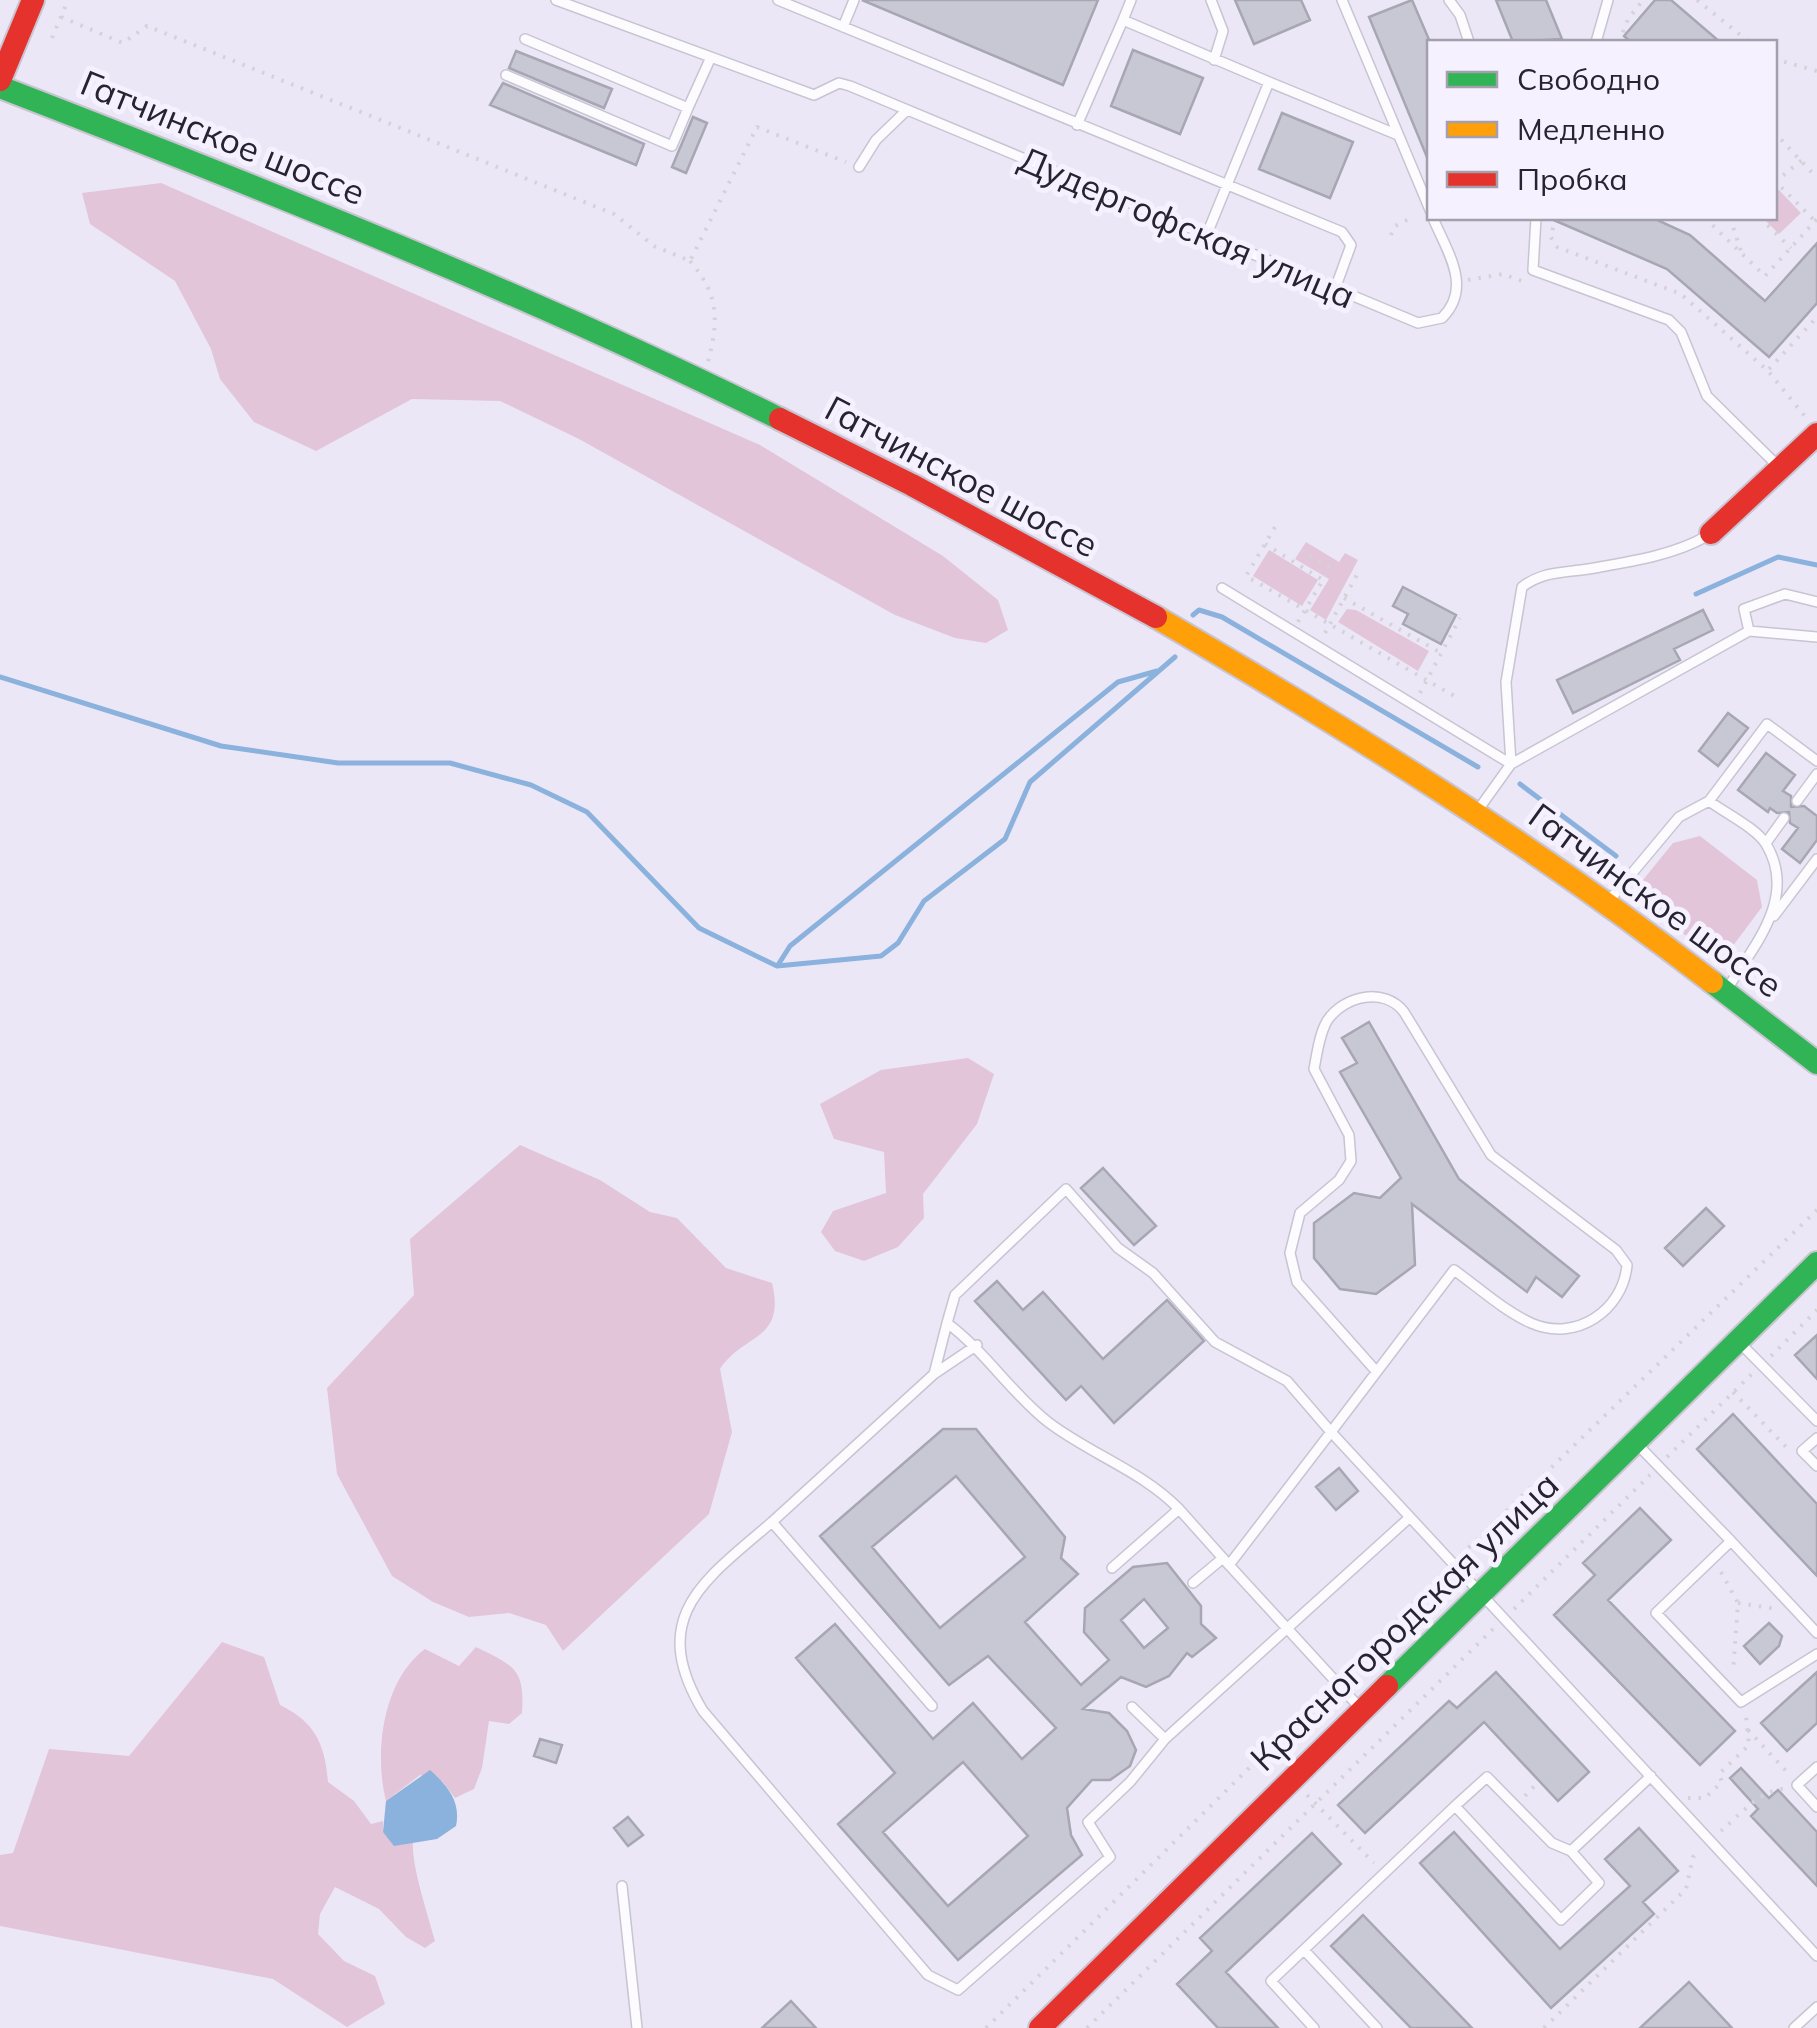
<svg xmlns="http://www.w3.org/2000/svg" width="1817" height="2028" viewBox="0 0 1817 2028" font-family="Mulish,sans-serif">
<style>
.green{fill:#e2c5d8}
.water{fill:#8bb2dc}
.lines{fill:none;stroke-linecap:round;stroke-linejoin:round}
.stream{stroke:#8bb2dc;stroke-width:5}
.building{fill:#c8c8d5;stroke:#a7a6b3;stroke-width:2.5;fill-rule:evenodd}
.lane-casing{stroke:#c8c4d1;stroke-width:12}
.fast-casing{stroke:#c8c4d1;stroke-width:26}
.slow-casing{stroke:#c8c4d1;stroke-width:26}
.jam-casing{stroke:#c8c4d1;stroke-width:26}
.path{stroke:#d3d3d7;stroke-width:4;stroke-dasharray:2.5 8;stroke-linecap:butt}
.lane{stroke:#fcfbfe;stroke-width:9}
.fast{stroke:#30b455;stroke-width:22}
.slow{stroke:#ff9f0a;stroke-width:22}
.jam{stroke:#e5322d;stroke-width:22}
.labels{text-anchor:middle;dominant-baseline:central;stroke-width:10;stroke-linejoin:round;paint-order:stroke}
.street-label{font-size:35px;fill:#272330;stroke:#f5f1ff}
</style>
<rect width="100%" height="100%" fill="#ece7f7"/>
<path class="green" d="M 161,183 L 760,445 L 943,556 L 998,600 L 1008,630 L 986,643 L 955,638 L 895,615 L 579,439 L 500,401 L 412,399 L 316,451 L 254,422 L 220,379 L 211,349 L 175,281 L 90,224 L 82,193 Z
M 1776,187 L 1801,213 L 1779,234 L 1763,218 L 1774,218 Z
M 1306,542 L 1339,562 L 1345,553 L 1358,560 L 1326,620 L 1310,610 L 1329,579 L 1295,559 Z
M 1269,550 L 1318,580 L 1302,606 L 1253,576 Z
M 1347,609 L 1356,610 L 1429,651 L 1418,671 L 1338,622 Z
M 1700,836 L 1757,880 L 1762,907 L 1729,951 C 1696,949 1652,916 1638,886 L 1673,843 Z
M 968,1058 L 994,1074 L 977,1124 L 923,1194 L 924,1218 L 898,1247 L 864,1261 L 835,1251 L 821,1232 L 833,1211 L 886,1193 L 884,1152 L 834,1139 L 820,1104 L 881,1070 Z
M 520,1145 L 600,1180 L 650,1212 L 677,1218 L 726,1268 L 772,1283 C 786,1341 744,1333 720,1369 L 732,1432 L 709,1514 L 563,1651 L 546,1625 L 509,1613 L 469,1617 L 433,1602 L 392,1576 L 337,1474 L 327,1388 L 414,1295 L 410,1239 Z
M 222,1642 L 264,1657 L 280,1705 C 315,1722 325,1744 328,1782 L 354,1801 L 371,1824 L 383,1821 L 383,1832 L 413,1841 C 411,1865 428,1915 435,1941 L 425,1948 L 406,1937 L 379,1909 L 335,1887 L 320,1914 L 318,1934 L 344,1961 L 375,1976 L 385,2004 L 347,2027 L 273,1979 L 0,1926 L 0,1855 L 13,1853 L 49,1749 L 129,1756 Z
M 476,1647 C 514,1666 525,1668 522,1713 L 509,1724 L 489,1721 L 482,1768 L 474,1789 L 455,1798 L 442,1781 L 420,1775 L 386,1801 C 374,1753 382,1681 425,1649 L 459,1666 Z"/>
<path class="water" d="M 430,1770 C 448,1786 461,1802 456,1826 L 437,1839 L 394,1846 L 383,1832 L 386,1801 Z"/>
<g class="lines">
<path class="stream" d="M 1696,594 L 1778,557 L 1817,565
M 1193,615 L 1199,610 L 1222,617 L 1478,767
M 0,677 L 221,746 L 338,763 L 450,763 L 531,785 L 587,812 L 699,928 L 777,966 L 881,956 L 898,943 L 924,901 L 1005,839 L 1030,782 L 1175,657
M 1520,784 L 1616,856
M 778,965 L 790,946 L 1118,682 L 1157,671"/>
</g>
<path class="building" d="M 862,0 L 1098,0 L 1063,85 Z
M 1235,0 L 1301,0 L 1310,20 L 1254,44 Z
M 1412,0 L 1430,42 L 1429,162 L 1369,17 Z
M 1496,0 L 1546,0 L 1562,39 L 1513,42 Z
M 1655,0 L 1671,0 L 1720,42 L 1631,42 L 1624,36 Z
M 1133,50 L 1203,78 L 1180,134 L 1111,106 Z
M 516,51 L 612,89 L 604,108 L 509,68 Z
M 503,83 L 644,144 L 636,165 L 490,105 Z
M 1282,113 L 1353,142 L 1330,198 L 1259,169 Z
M 693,117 L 707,123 L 686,173 L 672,167 Z
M 1549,218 L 1653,218 L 1690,235 L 1765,301 L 1817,243 L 1817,303 L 1769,357 L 1667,269 Z
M 1403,587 L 1456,615 L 1441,644 L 1403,624 L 1408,614 L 1393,606 Z
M 1703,610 L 1713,630 L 1674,649 L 1680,660 L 1573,713 L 1557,680 Z
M 1728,713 L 1748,728 L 1718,766 L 1699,751 Z
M 1766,753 L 1795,775 L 1783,791 L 1791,796 L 1791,807 L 1804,806 L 1817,816 L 1817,840 L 1800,863 L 1782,849 L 1798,828 L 1790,823 L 1789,812 L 1777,813 L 1770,808 L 1768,812 L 1738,790 Z
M 1369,1022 L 1459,1179 L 1579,1276 L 1562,1297 L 1536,1277 L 1527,1292 L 1412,1204 L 1415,1265 L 1376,1294 L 1340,1289 L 1314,1258 L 1314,1223 L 1354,1193 L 1380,1198 L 1401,1178 L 1340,1072 L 1357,1063 L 1342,1038 Z
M 1103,1168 L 1156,1226 L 1134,1245 L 1081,1188 Z
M 1706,1208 L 1724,1226 L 1683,1266 L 1665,1248 Z
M 997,1281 L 1023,1310 L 1043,1292 L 1103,1359 L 1167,1300 L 1204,1341 L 1114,1423 L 1081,1386 L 1066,1400 L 975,1301 Z
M 1817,1335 L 1817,1379 L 1795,1355 Z
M 1733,1414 L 1817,1504 L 1817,1576 L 1697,1449 Z
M 943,1429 L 976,1429 L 1065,1537 L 1061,1558 L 1078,1574 L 1025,1622 L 1081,1685 L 1109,1660 L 1084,1632 L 1085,1608 L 1133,1567 L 1167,1563 L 1201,1606 L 1201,1624 L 1216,1638 L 1192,1657 L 1187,1653 L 1169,1676 L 1146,1687 L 1121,1677 L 1083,1709 L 1109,1713 L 1127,1731 L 1136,1750 L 1130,1766 L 1110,1780 L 1092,1780 L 1067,1808 L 1071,1835 L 1082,1855 L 958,1960 L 838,1824 L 895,1773 L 796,1658 L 835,1624 L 933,1739 L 973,1703 L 1022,1759 L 1056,1728 L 988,1656 L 949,1685 L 820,1536 ZM 956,1476 L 1025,1557 L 940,1628 L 872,1547 ZM 1144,1599 L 1168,1628 L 1144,1648 L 1121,1620 ZM 963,1762 L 1028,1836 L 948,1906 L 883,1832 Z
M 1339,1468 L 1358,1491 L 1336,1510 L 1316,1487 Z
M 1640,1508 L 1671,1540 L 1608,1600 L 1735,1731 L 1700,1765 L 1554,1615 L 1595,1575 L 1583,1563 Z
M 1769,1623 L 1782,1636 L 1779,1646 L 1760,1664 L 1744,1646 Z
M 1496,1672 L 1589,1772 L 1558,1801 L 1484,1722 L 1365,1833 L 1338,1805 L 1449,1701 L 1457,1708 Z
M 1817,1672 L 1817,1723 L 1787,1751 L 1761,1723 Z
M 540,1739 L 562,1745 L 556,1763 L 534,1756 Z
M 1741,1768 L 1769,1798 L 1778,1790 L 1817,1832 L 1817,1886 L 1751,1816 L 1758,1809 L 1730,1778 Z
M 628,1817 L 643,1835 L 628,1846 L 614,1828 Z
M 1639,1828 L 1678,1871 L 1643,1902 L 1654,1914 L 1551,2008 L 1420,1863 L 1454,1832 L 1560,1949 L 1630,1886 L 1605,1859 Z
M 1312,1833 L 1341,1864 L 1226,1972 L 1278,2028 L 1218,2028 L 1177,1984 L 1212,1951 L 1200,1938 Z
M 1363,1915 L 1472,2028 L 1411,2028 L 1331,1946 Z
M 1689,1982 L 1732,2028 L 1640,2028 Z
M 791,2001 L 816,2028 L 762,2028 Z"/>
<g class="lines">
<g class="lane-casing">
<path id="lane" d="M 556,0 L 814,95 L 839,83 L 850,86 L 1418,323 L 1442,318 C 1473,287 1447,252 1433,218
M 778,0 L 1342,232 L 1351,245 L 1335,289
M 1211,0 L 1223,31 L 1214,60
M 1342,0 L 1430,210
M 1449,0 L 1460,15 L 1469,42
M 1123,20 L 1131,0
M 843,27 L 854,0
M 525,39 L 688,108 L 711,57
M 1596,42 L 1608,0
M 506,75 L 672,146 L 688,108
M 1269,82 L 1398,135
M 1077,125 L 1123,20 L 1269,82 L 1207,234
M 859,167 L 876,140 L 907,110
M 1536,218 L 1533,270 L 1669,320 L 1681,332 L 1707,396 L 1780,468
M 1222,588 L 1511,764 L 1506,682 L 1522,587 C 1543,571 1563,573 1588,569 C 1628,562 1672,556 1707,536
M 1749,631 L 1744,609 L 1785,594 L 1817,602
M 1709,801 L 1767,724 L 1817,761
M 1797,801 L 1817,774
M 1478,810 L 1511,764 L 1749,631 L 1817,637
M 1766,843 L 1784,818
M 1608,902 L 1679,817 L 1709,801 C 1725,813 1756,828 1766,844 C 1798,897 1754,946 1727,989
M 1774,916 L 1817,859
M 1739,1342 L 1817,1421
M 1376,1371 L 1297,1282 L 1290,1253 L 1300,1213 L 1339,1180 L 1351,1161 L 1349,1135 L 1314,1069 C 1317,1054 1319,1035 1327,1021 C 1344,995 1385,987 1404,1012 L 1491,1155 L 1616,1250 L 1627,1265 C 1623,1310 1576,1343 1531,1323 C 1504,1311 1478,1287 1454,1270 L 1331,1432 L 1817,1956
M 934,1374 L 977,1345
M 1817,1438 L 1802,1451 L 1817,1466
M 1636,1443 L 1731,1541
M 1179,1509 C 1142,1471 1090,1454 1048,1422 C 1011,1393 986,1352 947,1323 L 955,1295 L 1066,1189 L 1118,1248 L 1153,1273 L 1215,1342 L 1287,1381 L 1331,1432 L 1229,1565 L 1360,1708
M 772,1522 C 705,1580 646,1616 703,1711 L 928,1975 L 958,1990 L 1110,1857 L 1088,1822 L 1130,1782 L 1165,1739 L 1409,1518
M 1112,1568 L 1179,1509 L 1229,1565
M 1193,1583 L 1223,1558
M 1817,1633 L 1731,1541 L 1656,1613 L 1741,1702 L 1817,1654
M 932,1706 L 772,1522 L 934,1374 L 947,1323
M 1132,1707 L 1165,1739
M 1817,1767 L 1797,1785 L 1817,1807
M 1571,1851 L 1552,1843 L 1487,1777 L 1455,1806 L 1561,1920 L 1599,1883 L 1571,1851 L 1651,1776
M 622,1886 L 637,2028
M 1304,1950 L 1377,2028
M 1314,2028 L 1271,1981 L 1455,1806
M 1794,2028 L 1817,2007"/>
</g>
<g class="fast-casing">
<path id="fast" d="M 0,87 C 264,189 526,293 780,419
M 1712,982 L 1817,1063
M 1387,1686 L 1817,1263"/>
</g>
<g class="slow-casing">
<path id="slow" d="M 1156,617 C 1348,729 1536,846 1712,982"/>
</g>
<g class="jam-casing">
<path id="jam" d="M 0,80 L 33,0
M 780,419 L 912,485 L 1156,617
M 1711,533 L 1817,434
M 1040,2028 L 1387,1686"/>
</g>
<path class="path" d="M 1697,0 L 1749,42
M 61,17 L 123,43 L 147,26 L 614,214 L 654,246 L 690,261 L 757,127 L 846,162
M 52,38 L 68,0
M 1619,42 L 1628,19 L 1643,0
M 1774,59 L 1817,71
M 1774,132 L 1817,178
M 1774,180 L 1815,221
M 1775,182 L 1802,160
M 1557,218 L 1550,236 L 1557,247 L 1681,294 L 1768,371 L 1807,419
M 1705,218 L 1765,276 L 1817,219
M 1730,218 L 1741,251
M 1760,218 L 1791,248
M 1391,235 L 1395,226 L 1409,219
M 690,261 C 719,295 719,319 708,362
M 1468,280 L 1503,274 L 1527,283
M 1769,369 L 1817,317
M 1275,527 L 1246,576 L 1456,697
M 1265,544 L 1323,580
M 1344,598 L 1441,653
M 1298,622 L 1330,568 L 1302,551
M 1325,633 L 1359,571
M 1420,693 L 1460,618
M 1771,1356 L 1817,1310
M 1733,1392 L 1789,1450
M 1667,1457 L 1753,1373
M 1461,1555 L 1817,1210
M 1721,1572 L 1738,1603 L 1733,1672
M 1738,1603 L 1777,1609
M 1514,1609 L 1650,1475
M 1346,1673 L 1444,1572
M 1748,1730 L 1789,1774
M 1307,1795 L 1374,1863
M 1525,1796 L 1539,1781
M 1688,1798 L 1705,1798 L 1722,1782 L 1719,1774 L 1749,1745 L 1746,1716
M 1721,1831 C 1740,1815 1761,1788 1787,1789
M 986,2028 L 1328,1690
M 1087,2028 L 1493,1629
M 1544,2028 L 1686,1889 L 1693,1857 L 1699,1851"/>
<use href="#lane" class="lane"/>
<use href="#fast" class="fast"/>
<use href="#slow" class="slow"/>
<use href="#jam" class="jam"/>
</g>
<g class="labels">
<g class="street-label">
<text transform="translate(223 137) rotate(22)">Гатчинское шоссе</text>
<text transform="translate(1187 227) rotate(23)">Дудергофская улица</text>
<text transform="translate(962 476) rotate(28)">Гатчинское шоссе</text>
<text transform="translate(1656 900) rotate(36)">Гатчинское шоссе</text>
<text transform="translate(1404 1621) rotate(-44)">Красногородская улица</text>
</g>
</g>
<rect x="1427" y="40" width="350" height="180" fill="#f5f1ff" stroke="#a39fac" stroke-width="2.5"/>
<rect x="1447" y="72" width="50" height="15" fill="#30b455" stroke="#a39fac" stroke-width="2.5"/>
<text x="1517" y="90" font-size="30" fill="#272330">Свободно</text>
<rect x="1447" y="122" width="50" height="15" fill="#ff9f0a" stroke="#a39fac" stroke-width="2.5"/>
<text x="1517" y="140" font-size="30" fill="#272330">Медленно</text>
<rect x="1447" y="172" width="50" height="15" fill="#e5322d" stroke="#a39fac" stroke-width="2.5"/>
<text x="1517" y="190" font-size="30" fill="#272330">Пробка</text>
</svg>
